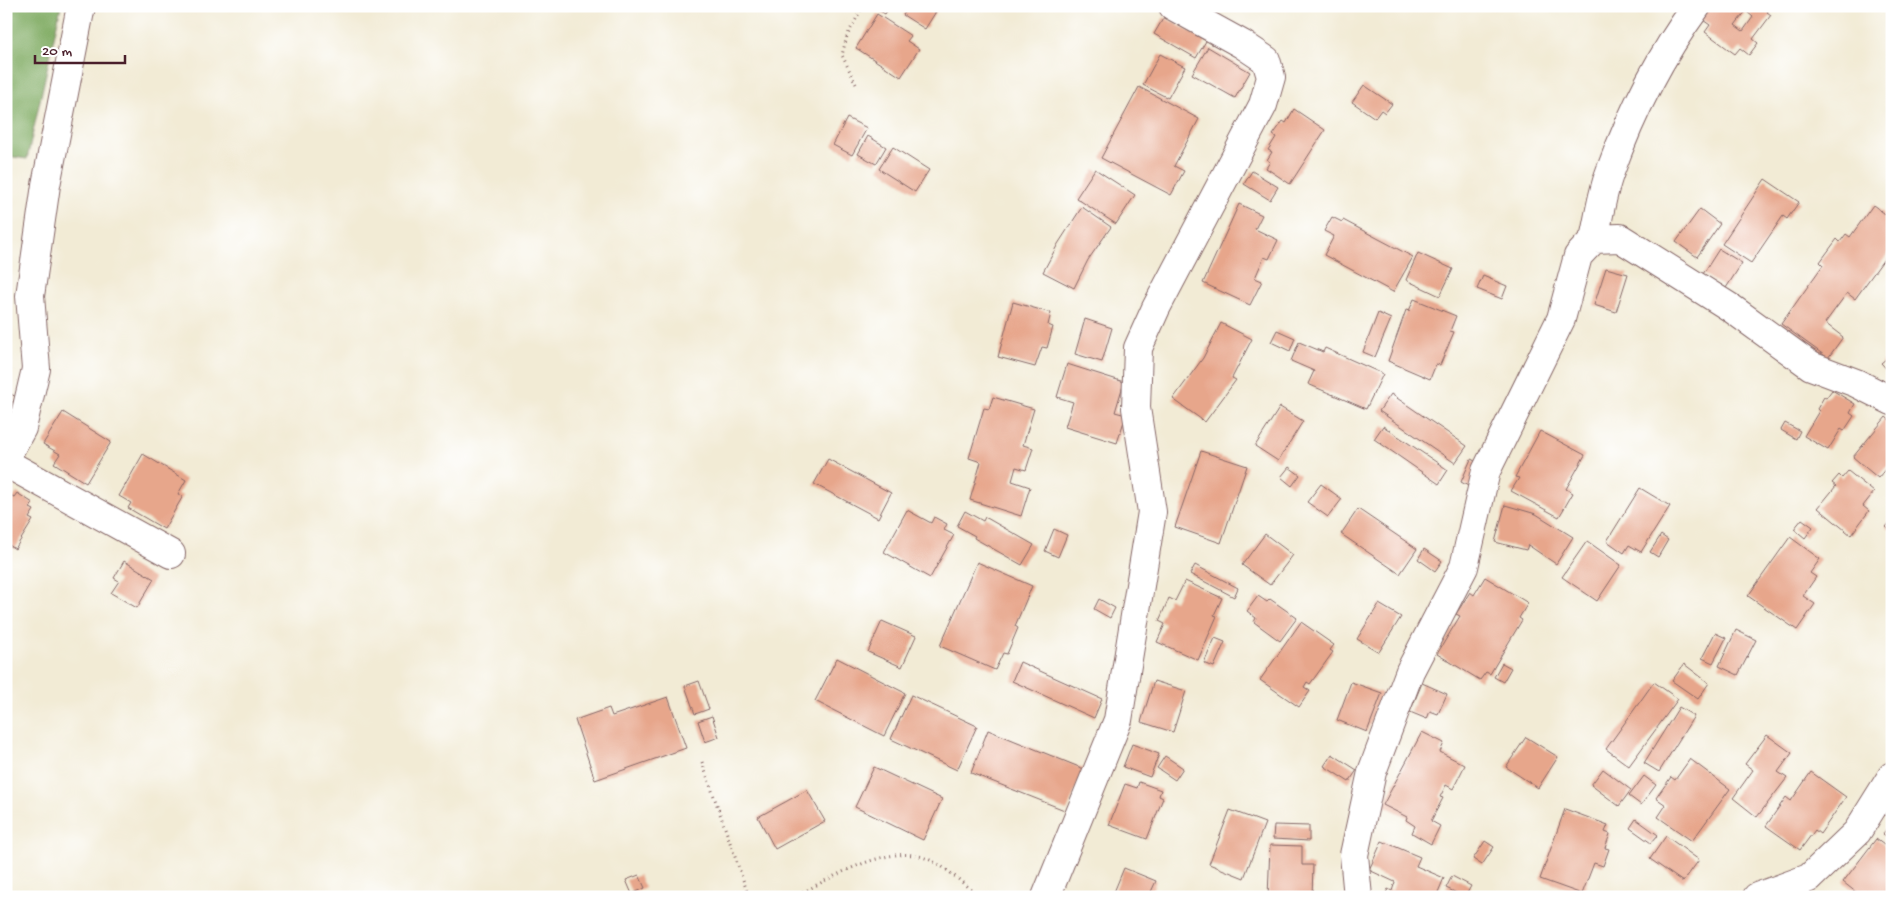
<svg xmlns="http://www.w3.org/2000/svg" width="1898" height="903" viewBox="0 0 1898 903" font-family="'Gochi Hand',sans-serif">
<style>
.forest{fill:#7eaa61;stroke:#646446}
.building{fill:#e7a68b;fill-rule:evenodd}
.lines{fill:none;stroke-linecap:round;stroke-linejoin:round}
.minor-casing{stroke:#856666;stroke-width:30}
.path{stroke:#856666;stroke-width:3;stroke-dasharray:1 4;stroke-linecap:butt}
.minor{stroke:#fff;stroke-width:28}
</style>
<rect width="100%" height="100%" fill="#fff"/>
<filter id="ink" filterUnits="userSpaceOnUse"><feTurbulence type="fractalNoise" baseFrequency=".02" numOctaves="2"/><feDisplacementMap in="SourceGraphic" scale="10" xChannelSelector="R" yChannelSelector="G"/><feConvolveMatrix kernelMatrix="1 2 1 2 8 2 1 2 1" color-interpolation-filters="sRGB"/></filter>
<filter id="wash" filterUnits="userSpaceOnUse"><feTurbulence type="fractalNoise" baseFrequency=".0096" numOctaves="4" result="noise"/><feDisplacementMap in="SourceGraphic" scale="20" xChannelSelector="R" yChannelSelector="G"/><feGaussianBlur stdDeviation="1.12" result="paint"/><feColorMatrix in="noise" values="0 0 0 0 0 0 0 0 0 0 0 0 0 0 0 0 0 1.4 0 .05"/><feComposite in="paint" operator="in"/></filter>
<g filter="url(#wash)">
<rect width="100%" height="100%" fill="#f2ebd5"/>
<path class="forest" d="M 6,6 L 61,6 L 27,159 L 6,156 Z"/>
<g id="blocks">
<path class="building" d="M 878,6 L 890,6 L 885,14 L 877,9 Z
M 899,6 L 932,6 L 937,10 L 925,29 L 903,15 L 906,11 Z
M 1710,6 L 1771,6 L 1767,12 L 1771,15 L 1753,39 L 1758,43 L 1749,55 L 1740,48 L 1735,54 L 1705,32 L 1710,25 L 1700,18 ZM 1746,11 L 1753,17 L 1743,31 L 1735,25 Z
M 877,14 L 911,36 L 907,41 L 919,49 L 901,77 L 856,48 Z
M 1164,17 L 1206,41 L 1196,58 L 1154,34 Z
M 1208,47 L 1250,72 L 1235,98 L 1192,74 Z
M 1160,54 L 1185,67 L 1168,98 L 1143,85 Z
M 1364,85 L 1392,104 L 1385,113 L 1381,110 L 1375,118 L 1352,102 Z
M 1139,87 L 1199,119 L 1174,166 L 1184,171 L 1171,195 L 1101,158 Z
M 1294,109 L 1325,130 L 1290,184 L 1266,168 L 1270,162 L 1267,160 L 1272,152 L 1268,150 L 1276,137 L 1273,135 L 1283,121 L 1286,123 Z
M 847,118 L 867,128 L 852,155 L 833,145 Z
M 868,136 L 886,147 L 876,164 L 858,154 Z
M 893,147 L 929,170 L 915,192 L 879,169 Z
M 1095,169 L 1135,195 L 1116,224 L 1076,198 Z
M 1252,171 L 1278,187 L 1270,200 L 1244,184 Z
M 1765,179 L 1799,202 L 1787,219 L 1783,216 L 1751,263 L 1722,244 Z
M 1239,204 L 1262,215 L 1255,229 L 1278,240 L 1269,259 L 1264,257 L 1255,278 L 1262,281 L 1250,305 L 1203,283 Z
M 1873,205 L 1892,219 L 1892,248 L 1855,299 L 1847,293 L 1825,323 L 1843,337 L 1828,358 L 1781,324 L 1823,265 L 1820,262 L 1837,239 L 1840,242 L 1846,234 L 1850,237 Z
M 1082,207 L 1111,227 L 1088,260 L 1074,288 L 1043,272 L 1058,244 Z
M 1700,209 L 1720,224 L 1697,257 L 1676,242 Z
M 1332,217 L 1342,222 L 1343,220 L 1413,257 L 1393,292 L 1324,255 L 1334,236 L 1324,231 Z
M 1719,249 L 1742,263 L 1726,288 L 1703,274 Z
M 1418,253 L 1453,269 L 1440,296 L 1406,280 Z
M 1606,268 L 1628,274 L 1616,312 L 1594,305 Z
M 1483,276 L 1507,286 L 1502,299 L 1477,289 Z
M 1414,299 L 1456,316 L 1450,331 L 1454,332 L 1440,365 L 1436,364 L 1430,379 L 1388,361 L 1406,310 L 1409,311 Z
M 1013,302 L 1051,313 L 1048,325 L 1053,327 L 1047,348 L 1042,347 L 1035,367 L 998,357 Z
M 1378,313 L 1391,319 L 1375,357 L 1363,352 Z
M 1085,319 L 1112,328 L 1102,362 L 1075,354 Z
M 1221,323 L 1252,339 L 1232,378 L 1236,380 L 1205,422 L 1173,399 L 1203,358 Z
M 1277,330 L 1295,338 L 1290,351 L 1271,342 Z
M 1299,342 L 1323,352 L 1325,348 L 1383,374 L 1366,409 L 1308,384 L 1314,371 L 1291,361 Z
M 1892,354 L 1892,375 L 1881,363 Z
M 1067,364 L 1124,382 L 1115,412 L 1126,415 L 1117,443 L 1065,427 L 1073,402 L 1057,397 Z
M 1832,390 L 1855,404 L 1850,413 L 1854,416 L 1844,431 L 1841,429 L 1828,450 L 1804,436 L 1819,411 L 1817,409 L 1824,397 L 1826,398 Z
M 6,391 L 16,397 L 6,411 Z
M 1391,394 L 1467,446 L 1455,463 L 1379,411 Z
M 993,397 L 1034,409 L 1023,445 L 1033,448 L 1026,470 L 1016,467 L 1012,481 L 1030,487 L 1021,516 L 970,500 L 981,462 L 969,458 L 984,408 L 989,409 Z
M 1280,407 L 1303,421 L 1278,461 L 1255,446 Z
M 63,412 L 111,442 L 86,483 L 54,463 L 60,454 L 43,444 Z
M 1886,417 L 1892,422 L 1892,461 L 1878,478 L 1853,457 Z
M 1785,423 L 1800,431 L 1796,439 L 1781,430 Z
M 1383,426 L 1448,470 L 1439,484 L 1374,439 Z
M 1540,431 L 1585,455 L 1566,489 L 1573,493 L 1559,517 L 1511,491 L 1519,478 L 1515,477 Z
M 1201,451 L 1247,466 L 1221,543 L 1175,527 Z
M 143,454 L 186,480 L 178,494 L 183,496 L 164,529 L 128,508 L 131,503 L 119,496 Z
M 828,459 L 891,493 L 878,518 L 814,484 Z
M 1471,459 L 1481,464 L 1470,487 L 1461,482 Z
M 1289,467 L 1300,475 L 1292,486 L 1281,477 Z
M 1848,471 L 1874,492 L 1863,506 L 1869,511 L 1851,535 L 1818,508 L 1836,486 L 1832,483 L 1839,475 L 1842,478 Z
M 1321,484 L 1342,499 L 1328,517 L 1307,502 Z
M 1640,488 L 1670,506 L 1641,552 L 1629,545 L 1624,553 L 1607,541 Z
M 17,493 L 33,503 L 30,508 L 34,510 L 29,518 L 33,520 L 15,549 L 6,543 L 6,502 L 10,495 L 14,497 Z
M 1505,505 L 1536,514 L 1573,537 L 1556,564 L 1528,545 L 1526,550 L 1495,542 Z
M 1358,509 L 1417,549 L 1400,574 L 1341,534 Z
M 907,510 L 931,523 L 934,517 L 947,524 L 944,530 L 954,535 L 930,578 L 884,552 Z
M 965,511 L 983,521 L 985,517 L 1034,545 L 1022,565 L 974,538 L 975,536 L 957,526 Z
M 1802,519 L 1813,527 L 1805,538 L 1794,529 Z
M 1892,520 L 1892,532 L 1886,527 Z
M 1054,529 L 1067,535 L 1058,557 L 1045,551 Z
M 1265,534 L 1293,555 L 1270,585 L 1242,565 Z
M 1661,535 L 1668,540 L 1658,557 L 1650,552 Z
M 1790,537 L 1820,559 L 1810,573 L 1816,577 L 1803,596 L 1815,604 L 1797,630 L 1748,596 Z
M 1587,541 L 1621,565 L 1597,601 L 1562,577 Z
M 1424,549 L 1442,561 L 1435,571 L 1418,559 Z
M 124,561 L 154,579 L 137,608 L 111,593 L 119,581 L 114,578 Z
M 977,562 L 1032,586 L 1015,626 L 1018,628 L 1007,654 L 1003,653 L 995,670 L 940,646 Z
M 1195,565 L 1238,588 L 1234,597 L 1190,574 Z
M 1485,577 L 1528,603 L 1519,618 L 1522,620 L 1490,674 L 1486,672 L 1480,680 L 1437,654 L 1460,616 L 1456,614 L 1470,592 L 1474,595 Z
M 1185,581 L 1222,598 L 1214,615 L 1217,616 L 1198,660 L 1157,642 L 1165,624 L 1159,621 L 1169,598 L 1175,601 Z
M 1258,596 L 1267,602 L 1270,599 L 1297,618 L 1280,641 L 1254,622 L 1256,618 L 1247,611 Z
M 1099,599 L 1115,608 L 1110,618 L 1094,609 Z
M 1379,604 L 1401,617 L 1379,652 L 1357,639 Z
M 882,621 L 916,636 L 902,667 L 868,652 Z
M 1301,622 L 1334,645 L 1330,650 L 1333,652 L 1310,684 L 1307,682 L 1304,687 L 1310,691 L 1299,707 L 1260,680 Z
M 1736,630 L 1756,640 L 1738,675 L 1719,666 Z
M 1715,633 L 1726,638 L 1713,663 L 1702,658 Z
M 1215,638 L 1225,642 L 1214,667 L 1204,663 Z
M 837,658 L 905,693 L 884,736 L 815,701 Z
M 1020,662 L 1102,699 L 1094,718 L 1012,681 Z
M 1502,663 L 1511,668 L 1503,682 L 1494,677 Z
M 1684,664 L 1709,683 L 1698,699 L 1672,681 Z
M 699,681 L 709,709 L 695,714 L 685,686 Z
M 1154,681 L 1186,691 L 1173,732 L 1141,722 Z
M 1351,682 L 1382,693 L 1367,732 L 1337,720 Z
M 1654,682 L 1678,699 L 1629,766 L 1606,749 Z
M 1422,683 L 1447,694 L 1438,714 L 1430,711 L 1427,719 L 1410,712 Z
M 911,695 L 977,726 L 957,770 L 891,739 Z
M 668,697 L 686,748 L 595,780 L 575,720 L 609,708 L 612,716 Z
M 1679,707 L 1694,716 L 1659,772 L 1644,763 Z
M 712,716 L 719,737 L 705,742 L 698,721 Z
M 988,730 L 1084,769 L 1067,811 L 971,773 Z
M 1422,732 L 1444,743 L 1440,752 L 1465,765 L 1453,789 L 1446,785 L 1440,797 L 1443,798 L 1431,821 L 1440,826 L 1431,844 L 1412,833 L 1415,826 L 1406,820 L 1407,817 L 1383,805 Z
M 1767,735 L 1792,753 L 1778,772 L 1787,778 L 1757,817 L 1733,798 L 1753,770 L 1745,764 Z
M 1526,737 L 1558,757 L 1538,788 L 1506,767 Z
M 1132,744 L 1159,754 L 1150,777 L 1123,767 Z
M 1332,754 L 1357,770 L 1349,782 L 1324,766 Z
M 1165,756 L 1183,768 L 1175,780 L 1157,768 Z
M 1690,759 L 1730,789 L 1692,841 L 1658,817 L 1666,805 L 1656,798 L 1671,777 L 1675,780 Z
M 874,767 L 942,799 L 923,840 L 855,807 Z
M 1603,769 L 1631,790 L 1619,806 L 1591,785 Z
M 1811,772 L 1846,797 L 1820,834 L 1815,830 L 1800,850 L 1766,826 L 1786,797 L 1791,801 Z
M 1644,776 L 1656,785 L 1641,805 L 1629,796 Z
M 1139,782 L 1161,790 L 1159,796 L 1163,798 L 1147,839 L 1109,825 L 1125,784 L 1137,788 Z
M 807,790 L 825,821 L 775,849 L 758,817 Z
M 1565,809 L 1608,825 L 1605,832 L 1610,834 L 1605,848 L 1609,849 L 1603,866 L 1594,863 L 1582,894 L 1540,879 Z
M 1230,810 L 1265,823 L 1244,878 L 1209,864 Z
M 1636,819 L 1658,835 L 1651,843 L 1630,828 Z
M 1892,821 L 1892,840 L 1883,834 Z
M 1274,825 L 1309,826 L 1309,841 L 1273,839 Z
M 1666,836 L 1699,860 L 1683,882 L 1650,859 Z
M 1876,839 L 1892,851 L 1892,897 L 1862,897 L 1843,882 Z
M 1382,841 L 1420,857 L 1416,866 L 1444,878 L 1436,897 L 1384,897 L 1388,889 L 1392,891 L 1395,882 L 1369,870 Z
M 1485,841 L 1494,847 L 1482,865 L 1473,859 Z
M 1270,845 L 1302,846 L 1302,865 L 1313,865 L 1312,897 L 1268,897 Z
M 1124,868 L 1156,881 L 1150,894 L 1154,897 L 1112,897 Z
M 639,875 L 645,888 L 632,894 L 626,880 Z
M 1452,876 L 1471,886 L 1465,897 L 1446,888 Z
M 1069,891 L 1082,897 L 1066,897 Z"/>
</g>
</g>
<g filter="url(#ink)">
<use href="#blocks" fill-opacity="0" stroke="#856666" stroke-width="1"/>
<g class="lines">
<g class="minor-casing">
<path id="minor" d="M 1594,239 C 1599,217 1602,193 1610,172 C 1631,114 1660,56 1697,6
M 6,457 L 22,428 L 36,369 L 30,296 L 46,185 L 81,6
M 6,463 L 171,554
M 1046,897 L 1118,720 L 1152,512 L 1136,408 L 1138,348 L 1156,308 L 1263,105 L 1271,77 L 1266,60 L 1242,44 L 1173,6
M 1358,897 L 1354,855 L 1372,772 L 1410,671 L 1464,567 L 1486,471 L 1561,319 L 1578,256 L 1594,239 L 1620,238 L 1731,308 L 1811,366 L 1856,383 L 1892,401
M 1757,897 L 1809,878 L 1857,832 L 1892,776"/>
</g>
<path class="path" d="M 856,84 L 842,55 L 847,36 L 863,6
M 702,762 L 749,897
M 794,897 C 827,880 881,847 919,856 C 942,862 962,883 979,897"/>
<use href="#minor" class="minor"/>
</g>
</g>
<rect width="1898" height="903" fill="none" stroke="#fff" stroke-width="25"/>
<path d="M35 55v8h90v-8" fill="none" stroke="#4a1f2b" stroke-width="2.5"/>
<text x="42" y="55" font-size="15" fill="#4a1f2b" stroke="#ffffff" stroke-width="4" paint-order="stroke">20 m</text>
</svg>
